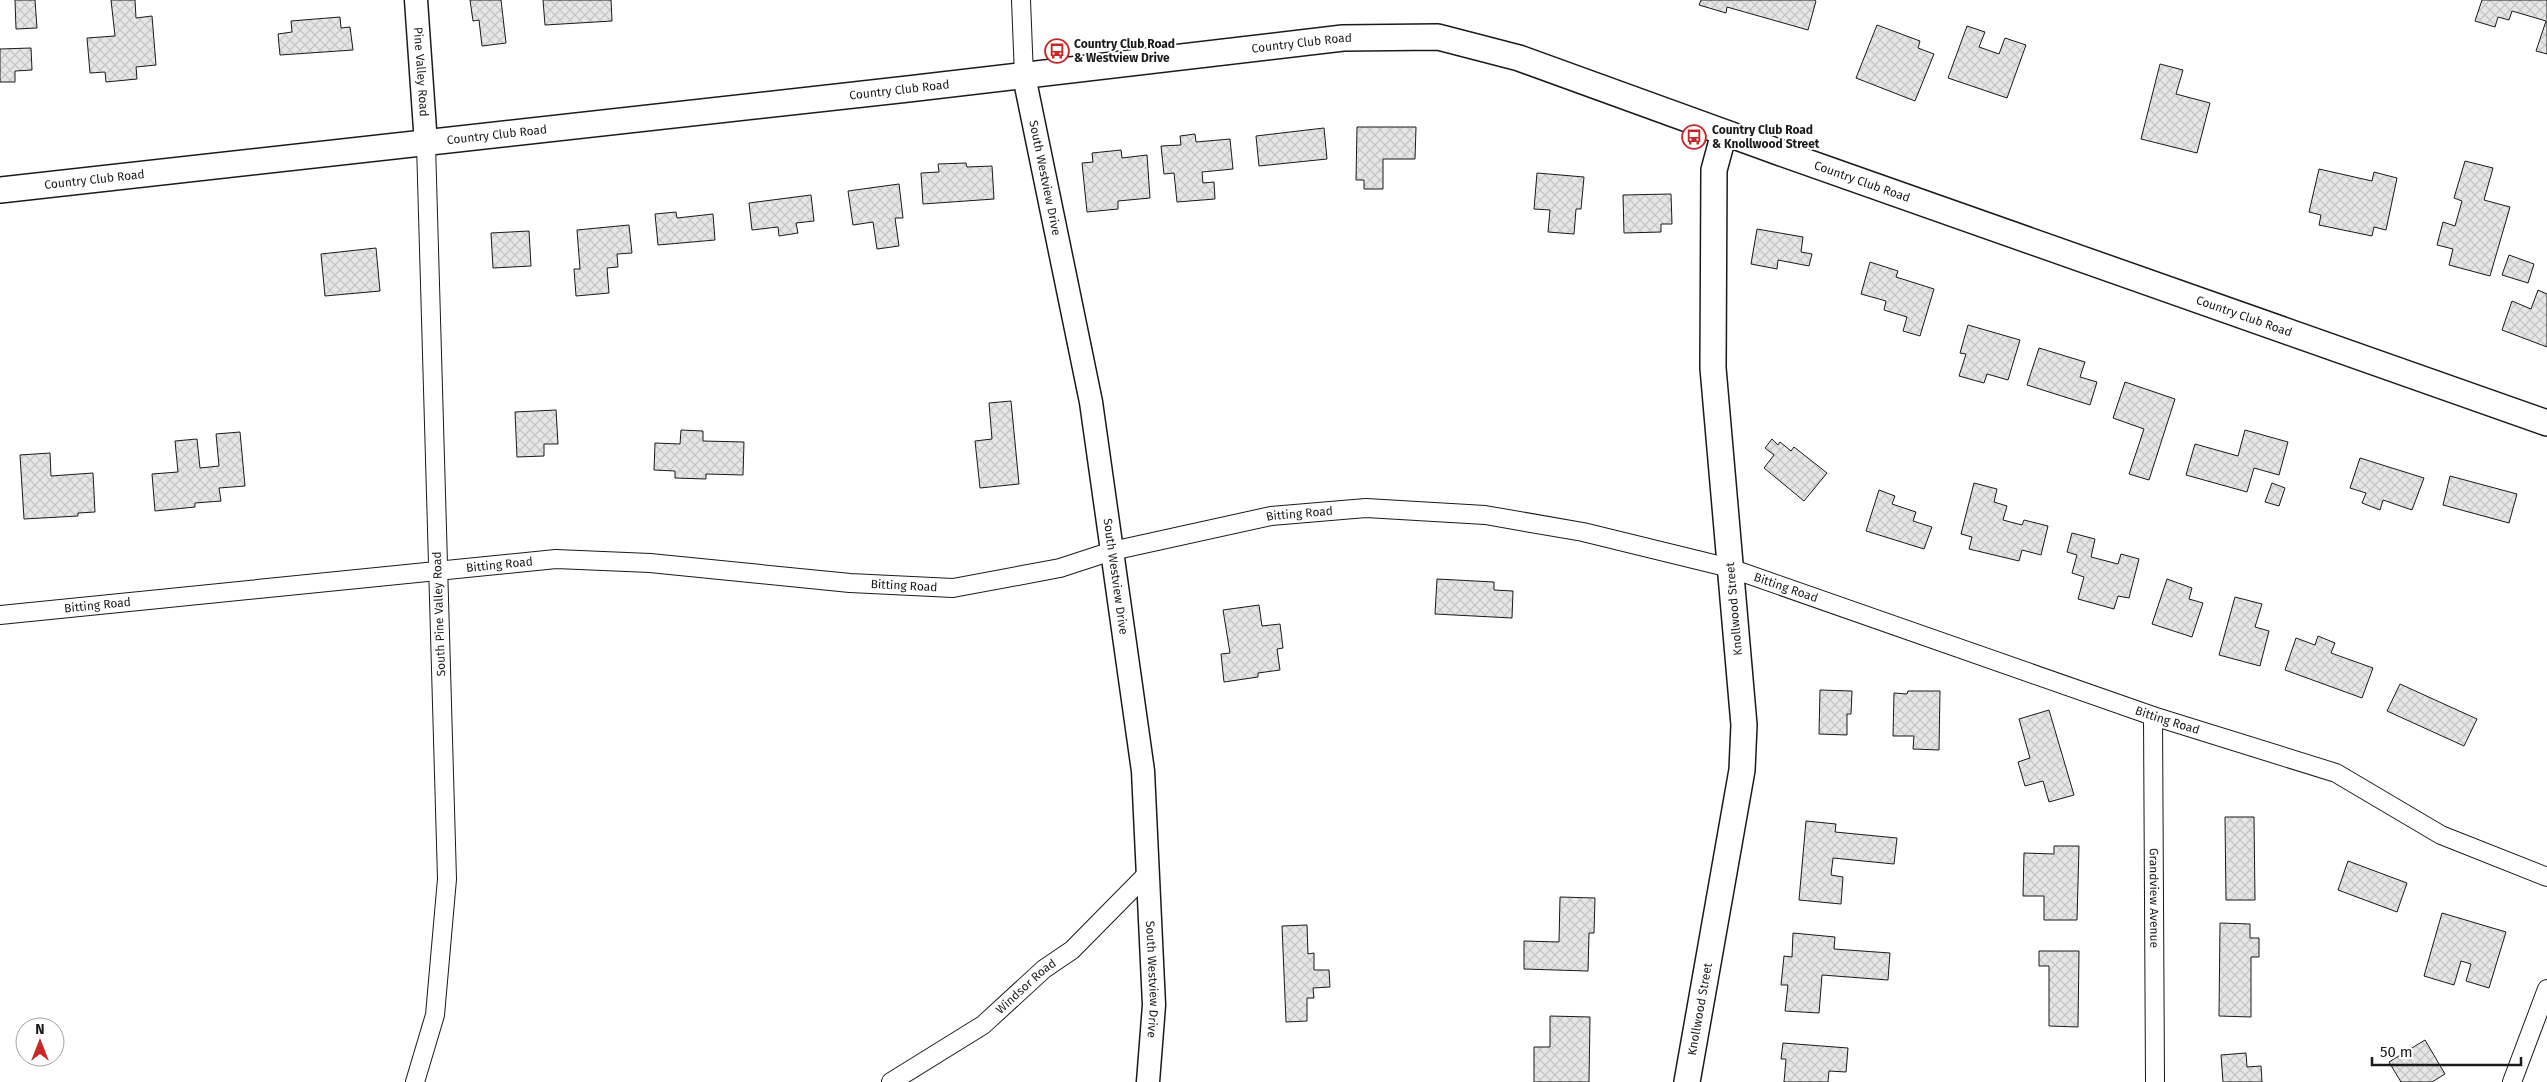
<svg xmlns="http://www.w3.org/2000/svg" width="2547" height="1082" viewBox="0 0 2547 1082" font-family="'Fira Sans',sans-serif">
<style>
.building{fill:url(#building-cross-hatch);stroke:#1a1a1a}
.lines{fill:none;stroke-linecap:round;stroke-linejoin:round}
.minor-casing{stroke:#1a1a1a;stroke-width:20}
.tertiary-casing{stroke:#1a1a1a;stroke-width:25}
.secondary-casing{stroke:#1a1a1a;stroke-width:28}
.minor{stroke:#fff;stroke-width:18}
.tertiary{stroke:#fff;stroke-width:22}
.secondary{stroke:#fff;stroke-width:25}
.labels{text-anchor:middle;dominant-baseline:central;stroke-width:4;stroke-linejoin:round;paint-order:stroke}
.poi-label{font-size:12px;font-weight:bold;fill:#1a1a1a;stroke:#fff;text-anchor:start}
.street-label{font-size:12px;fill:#1a1a1a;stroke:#fff}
</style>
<defs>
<pattern id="building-cross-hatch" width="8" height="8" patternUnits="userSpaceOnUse" patternTransform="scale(1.25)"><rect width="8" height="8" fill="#e6e6e6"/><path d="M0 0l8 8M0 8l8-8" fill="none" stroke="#c5c5c5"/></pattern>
</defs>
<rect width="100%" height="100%" fill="#fff"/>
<path class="building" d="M 15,0 L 35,0 L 37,28 L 16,29 Z
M 111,0 L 135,0 L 136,18 L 152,16 L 156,65 L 136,67 L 137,79 L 106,82 L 105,72 L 90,73 L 87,38 L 115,36 Z
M 470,0 L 501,0 L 506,43 L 482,46 L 479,20 L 473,21 Z
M 543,0 L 611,0 L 612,21 L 545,25 Z
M 1701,0 L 1814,0 L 1816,1 L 1808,30 L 1727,7 L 1726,13 L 1699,5 Z
M 2482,0 L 2547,0 L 2547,54 L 2536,51 L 2546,21 L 2512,11 L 2509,20 L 2498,17 L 2495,27 L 2475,21 Z
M 340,17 L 341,28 L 350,27 L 353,50 L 280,55 L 278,34 L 292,32 L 291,21 Z
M 1877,25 L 1920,41 L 1918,48 L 1934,54 L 1915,101 L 1856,78 Z
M 1967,26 L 1985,32 L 1979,47 L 1999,54 L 2005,38 L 2026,45 L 2007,98 L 1948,78 Z
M 31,48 L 32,70 L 15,71 L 15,82 L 0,82 L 0,49 Z
M 2160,64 L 2183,70 L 2176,94 L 2210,103 L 2197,153 L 2141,139 Z
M 1357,127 L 1416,127 L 1415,159 L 1383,159 L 1383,189 L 1364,189 L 1364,180 L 1356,180 Z
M 1324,128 L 1327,159 L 1259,166 L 1256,136 Z
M 1195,134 L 1196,142 L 1230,139 L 1233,169 L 1202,172 L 1203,183 L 1214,182 L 1215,199 L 1177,202 L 1174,173 L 1164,174 L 1161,146 L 1181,145 L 1180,136 Z
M 1121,150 L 1122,158 L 1147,155 L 1150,198 L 1118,201 L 1118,209 L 1087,212 L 1082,163 L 1093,162 L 1092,153 Z
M 2465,161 L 2493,168 L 2484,200 L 2510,207 L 2490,276 L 2449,265 L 2453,249 L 2437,245 L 2443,222 L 2455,226 L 2462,201 L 2454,198 Z
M 966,163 L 967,167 L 992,166 L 994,199 L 923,204 L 921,173 L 939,172 L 938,164 Z
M 2319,169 L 2372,181 L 2374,172 L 2397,178 L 2386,230 L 2374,227 L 2372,236 L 2319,225 L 2321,215 L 2309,212 Z
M 1537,173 L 1584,177 L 1581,209 L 1576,209 L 1574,234 L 1548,232 L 1550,210 L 1534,209 Z
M 899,184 L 903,218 L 895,218 L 899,246 L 877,249 L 873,222 L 853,225 L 848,191 Z
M 1671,194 L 1672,224 L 1661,224 L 1661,232 L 1624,233 L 1623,195 Z
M 811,195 L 814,221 L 796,223 L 798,233 L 779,236 L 778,227 L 752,230 L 749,203 Z
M 676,212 L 677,218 L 713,214 L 715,240 L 658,245 L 655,214 Z
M 629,225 L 632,253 L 617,254 L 618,267 L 607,268 L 609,293 L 576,296 L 574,269 L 580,269 L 577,230 Z
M 1757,229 L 1803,237 L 1801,252 L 1812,254 L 1809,266 L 1778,260 L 1777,269 L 1751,264 Z
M 529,231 L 531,266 L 493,268 L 491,233 Z
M 376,248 L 380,291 L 325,296 L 321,254 Z
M 2509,255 L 2534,264 L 2528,283 L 2502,275 Z
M 1870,262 L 1898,271 L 1896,277 L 1934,289 L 1920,336 L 1903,331 L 1907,317 L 1884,310 L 1886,301 L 1861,294 Z
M 2538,290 L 2547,294 L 2547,347 L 2502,330 L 2512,301 L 2531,309 Z
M 1968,325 L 2020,340 L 2008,380 L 1987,374 L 1984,383 L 1959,376 L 1966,354 L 1960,353 Z
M 2039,348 L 2085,362 L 2080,377 L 2097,382 L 2090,405 L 2027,385 Z
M 2125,382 L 2175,399 L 2149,480 L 2129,474 L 2144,429 L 2113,418 Z
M 1011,401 L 1019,484 L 980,488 L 975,441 L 992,439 L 989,403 Z
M 556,410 L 558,444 L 544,444 L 544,456 L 517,457 L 515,412 Z
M 681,430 L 703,431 L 703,441 L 744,442 L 743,475 L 706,474 L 706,479 L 675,478 L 675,471 L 654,470 L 655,443 L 680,444 Z
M 2245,430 L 2288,442 L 2279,475 L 2254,468 L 2247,492 L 2186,475 L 2195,444 L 2238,456 Z
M 240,432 L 245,486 L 219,488 L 221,501 L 195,503 L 195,507 L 155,511 L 152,474 L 178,472 L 175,441 L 197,439 L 200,468 L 219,466 L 216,434 Z
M 1772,439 L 1778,445 L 1780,442 L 1791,451 L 1794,447 L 1827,473 L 1804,501 L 1764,468 L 1774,455 L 1765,448 Z
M 50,453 L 51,476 L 93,473 L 95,512 L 78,513 L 78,516 L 24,519 L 20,455 Z
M 2360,458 L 2424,478 L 2412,510 L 2383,500 L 2380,510 L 2362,503 L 2366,493 L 2350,488 Z
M 2450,476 L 2517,494 L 2509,523 L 2443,505 Z
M 1974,483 L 1997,489 L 1994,502 L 2007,506 L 2003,520 L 2022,525 L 2024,520 L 2048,526 L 2041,555 L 2022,550 L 2019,561 L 1969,549 L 1972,537 L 1961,534 Z
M 2272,483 L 2285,488 L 2279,506 L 2265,502 Z
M 1879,490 L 1895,496 L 1892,504 L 1916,512 L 1913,521 L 1932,527 L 1924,549 L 1866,531 Z
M 2072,533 L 2095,539 L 2091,557 L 2118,564 L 2121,554 L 2139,559 L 2129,598 L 2118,596 L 2114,609 L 2078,599 L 2084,577 L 2072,573 L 2077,555 L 2067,552 Z
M 1437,579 L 1494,582 L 1494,590 L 1513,591 L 1512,618 L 1435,614 Z
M 2167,579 L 2192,588 L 2189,599 L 2203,603 L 2192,637 L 2152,624 Z
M 2235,597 L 2262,604 L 2255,627 L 2269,631 L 2260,666 L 2219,655 Z
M 1259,605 L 1262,626 L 1280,624 L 1283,648 L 1277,649 L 1280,670 L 1258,673 L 1258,677 L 1224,682 L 1221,654 L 1230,653 L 1223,610 Z
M 2318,636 L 2335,643 L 2331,653 L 2373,668 L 2362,698 L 2285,670 L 2296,638 L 2315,645 Z
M 2400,684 L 2477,719 L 2464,746 L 2387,711 Z
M 1820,690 L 1852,691 L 1851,714 L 1847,714 L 1847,735 L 1819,734 Z
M 1908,691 L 1940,691 L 1939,750 L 1913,749 L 1914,736 L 1893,736 L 1894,693 L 1907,694 Z
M 2049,710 L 2074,795 L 2049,802 L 2043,781 L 2025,786 L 2018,762 L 2030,758 L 2019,719 Z
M 2225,817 L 2254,817 L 2255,900 L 2226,900 Z
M 1806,821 L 1836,824 L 1835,832 L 1897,838 L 1894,864 L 1833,858 L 1831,875 L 1843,877 L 1841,904 L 1799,900 Z
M 2054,846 L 2079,846 L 2077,920 L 2044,920 L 2044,896 L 2023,896 L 2024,853 L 2054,854 Z
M 2348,861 L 2407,883 L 2397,912 L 2338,890 Z
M 1560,897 L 1595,898 L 1594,933 L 1589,933 L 1588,971 L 1524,969 L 1524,941 L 1559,942 Z
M 2442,913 L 2506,932 L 2489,988 L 2466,981 L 2471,964 L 2461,961 L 2454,985 L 2424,976 Z
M 2220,923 L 2250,924 L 2250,938 L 2259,938 L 2259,957 L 2251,957 L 2251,1017 L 2219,1016 Z
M 1307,925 L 1308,954 L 1314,953 L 1314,970 L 1329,970 L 1330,987 L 1313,988 L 1314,998 L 1307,998 L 1307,1021 L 1286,1022 L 1282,926 Z
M 1793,933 L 1835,937 L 1834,949 L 1890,953 L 1888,980 L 1822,975 L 1819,1013 L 1785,1011 L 1788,985 L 1781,985 L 1784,956 L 1792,957 Z
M 2039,951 L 2079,951 L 2078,1027 L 2049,1026 L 2049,966 L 2039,966 Z
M 1550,1016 L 1590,1017 L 1589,1082 L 1534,1082 L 1534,1047 L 1550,1047 Z
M 2425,1040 L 2445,1074 L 2432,1082 L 2401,1082 L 2389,1062 Z
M 1783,1043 L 1848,1048 L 1846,1072 L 1829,1071 L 1828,1082 L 1784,1082 L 1786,1059 L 1781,1059 Z
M 2246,1053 L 2247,1067 L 2261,1066 L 2262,1082 L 2223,1082 L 2221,1055 Z"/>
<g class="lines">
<g class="minor-casing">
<g id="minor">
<path d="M 1021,0 L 1024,76"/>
<path id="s1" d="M 0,615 L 556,559 L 650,563 L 850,583 L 953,588 L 1060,568 L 1112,551 L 1271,516 L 1366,508 L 1485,515 L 1583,532 L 1730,568 L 2153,716 L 2336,773 L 2441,835 L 2547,877"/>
<path id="s2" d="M 2153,716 L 2155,1082"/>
<path d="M 415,1082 L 435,1015 L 447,879 L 426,144"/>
<path id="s3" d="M 891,1082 L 983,1025 L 1044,969 L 1072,950 L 1147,874"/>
<path d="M 2512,1082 L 2547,989"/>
</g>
</g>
<g class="tertiary-casing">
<g id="tertiary">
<path id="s4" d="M 416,0 L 426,144"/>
<path id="s5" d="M 1024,76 L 1091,402 L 1143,771 L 1154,1005 L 1148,1082"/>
</g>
</g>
<g class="secondary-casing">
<g id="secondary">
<path id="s6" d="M 0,190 L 908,89 L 1343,38 L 1438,37 L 1519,58 L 1781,153 L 2547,423"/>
<path id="s7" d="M 1687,1082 L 1742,770 L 1744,725 L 1713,368 L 1714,170 L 1724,133"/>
</g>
</g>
<use href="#minor" class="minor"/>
<use href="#tertiary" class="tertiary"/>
<use href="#secondary" class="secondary"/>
</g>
<defs>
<g id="bus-ring" transform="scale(1.25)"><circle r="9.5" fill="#fff" stroke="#c62828" stroke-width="1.5"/><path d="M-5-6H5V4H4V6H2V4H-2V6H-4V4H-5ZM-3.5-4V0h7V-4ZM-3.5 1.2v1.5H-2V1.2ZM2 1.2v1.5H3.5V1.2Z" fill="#c62828"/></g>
</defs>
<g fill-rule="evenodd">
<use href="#bus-ring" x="1057" y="51"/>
<use href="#bus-ring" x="1694" y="137"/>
</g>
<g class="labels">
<g class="poi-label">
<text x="1074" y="44">Country Club Road<tspan x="1074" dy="14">&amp; Westview Drive</tspan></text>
<text x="1712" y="130">Country Club Road<tspan x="1712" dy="14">&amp; Knollwood Street</tspan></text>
</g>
<g class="street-label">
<text stroke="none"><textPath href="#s6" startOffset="1310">Country Club Road</textPath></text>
<text stroke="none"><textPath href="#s4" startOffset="72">Pine Valley Road</textPath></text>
<text stroke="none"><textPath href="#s6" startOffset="905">Country Club Road</textPath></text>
<text stroke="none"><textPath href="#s6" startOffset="500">Country Club Road</textPath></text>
<text stroke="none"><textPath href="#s5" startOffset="104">South Westview Drive</textPath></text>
<text stroke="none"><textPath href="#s6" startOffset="95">Country Club Road</textPath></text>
<text stroke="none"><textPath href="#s6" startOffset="1895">Country Club Road</textPath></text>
<text stroke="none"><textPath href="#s6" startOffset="2300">Country Club Road</textPath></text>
<text stroke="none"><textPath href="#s1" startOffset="1312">Bitting Road</textPath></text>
<text stroke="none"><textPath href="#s1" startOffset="502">Bitting Road</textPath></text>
<text stroke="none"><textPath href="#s5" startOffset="509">South Westview Drive</textPath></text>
<text stroke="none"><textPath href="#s1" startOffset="908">Bitting Road</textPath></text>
<text stroke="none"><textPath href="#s1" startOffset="1808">Bitting Road</textPath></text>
<text stroke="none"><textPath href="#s1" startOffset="98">Bitting Road</textPath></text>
<text transform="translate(1734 609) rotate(-95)">Knollwood Street</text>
<text transform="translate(439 614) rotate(-92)">South Pine Valley Road</text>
<text stroke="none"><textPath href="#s1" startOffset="2212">Bitting Road</textPath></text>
<text stroke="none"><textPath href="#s2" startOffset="182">Grandview Avenue</textPath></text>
<text stroke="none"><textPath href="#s5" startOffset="914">South Westview Drive</textPath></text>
<text stroke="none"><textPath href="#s3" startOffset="166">Windsor Road</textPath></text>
<text stroke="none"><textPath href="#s7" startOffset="74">Knollwood Street</textPath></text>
</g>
</g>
<g transform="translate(40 1042)"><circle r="24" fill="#ffffff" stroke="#a3a3a3"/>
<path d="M0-4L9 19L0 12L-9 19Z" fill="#c62828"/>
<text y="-8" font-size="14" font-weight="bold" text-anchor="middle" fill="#1a1a1a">N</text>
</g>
<path d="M2372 1057v8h149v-8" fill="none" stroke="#1a1a1a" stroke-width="2.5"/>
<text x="2380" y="1057" font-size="15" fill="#1a1a1a" stroke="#ffffff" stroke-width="4" paint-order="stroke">50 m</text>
</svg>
